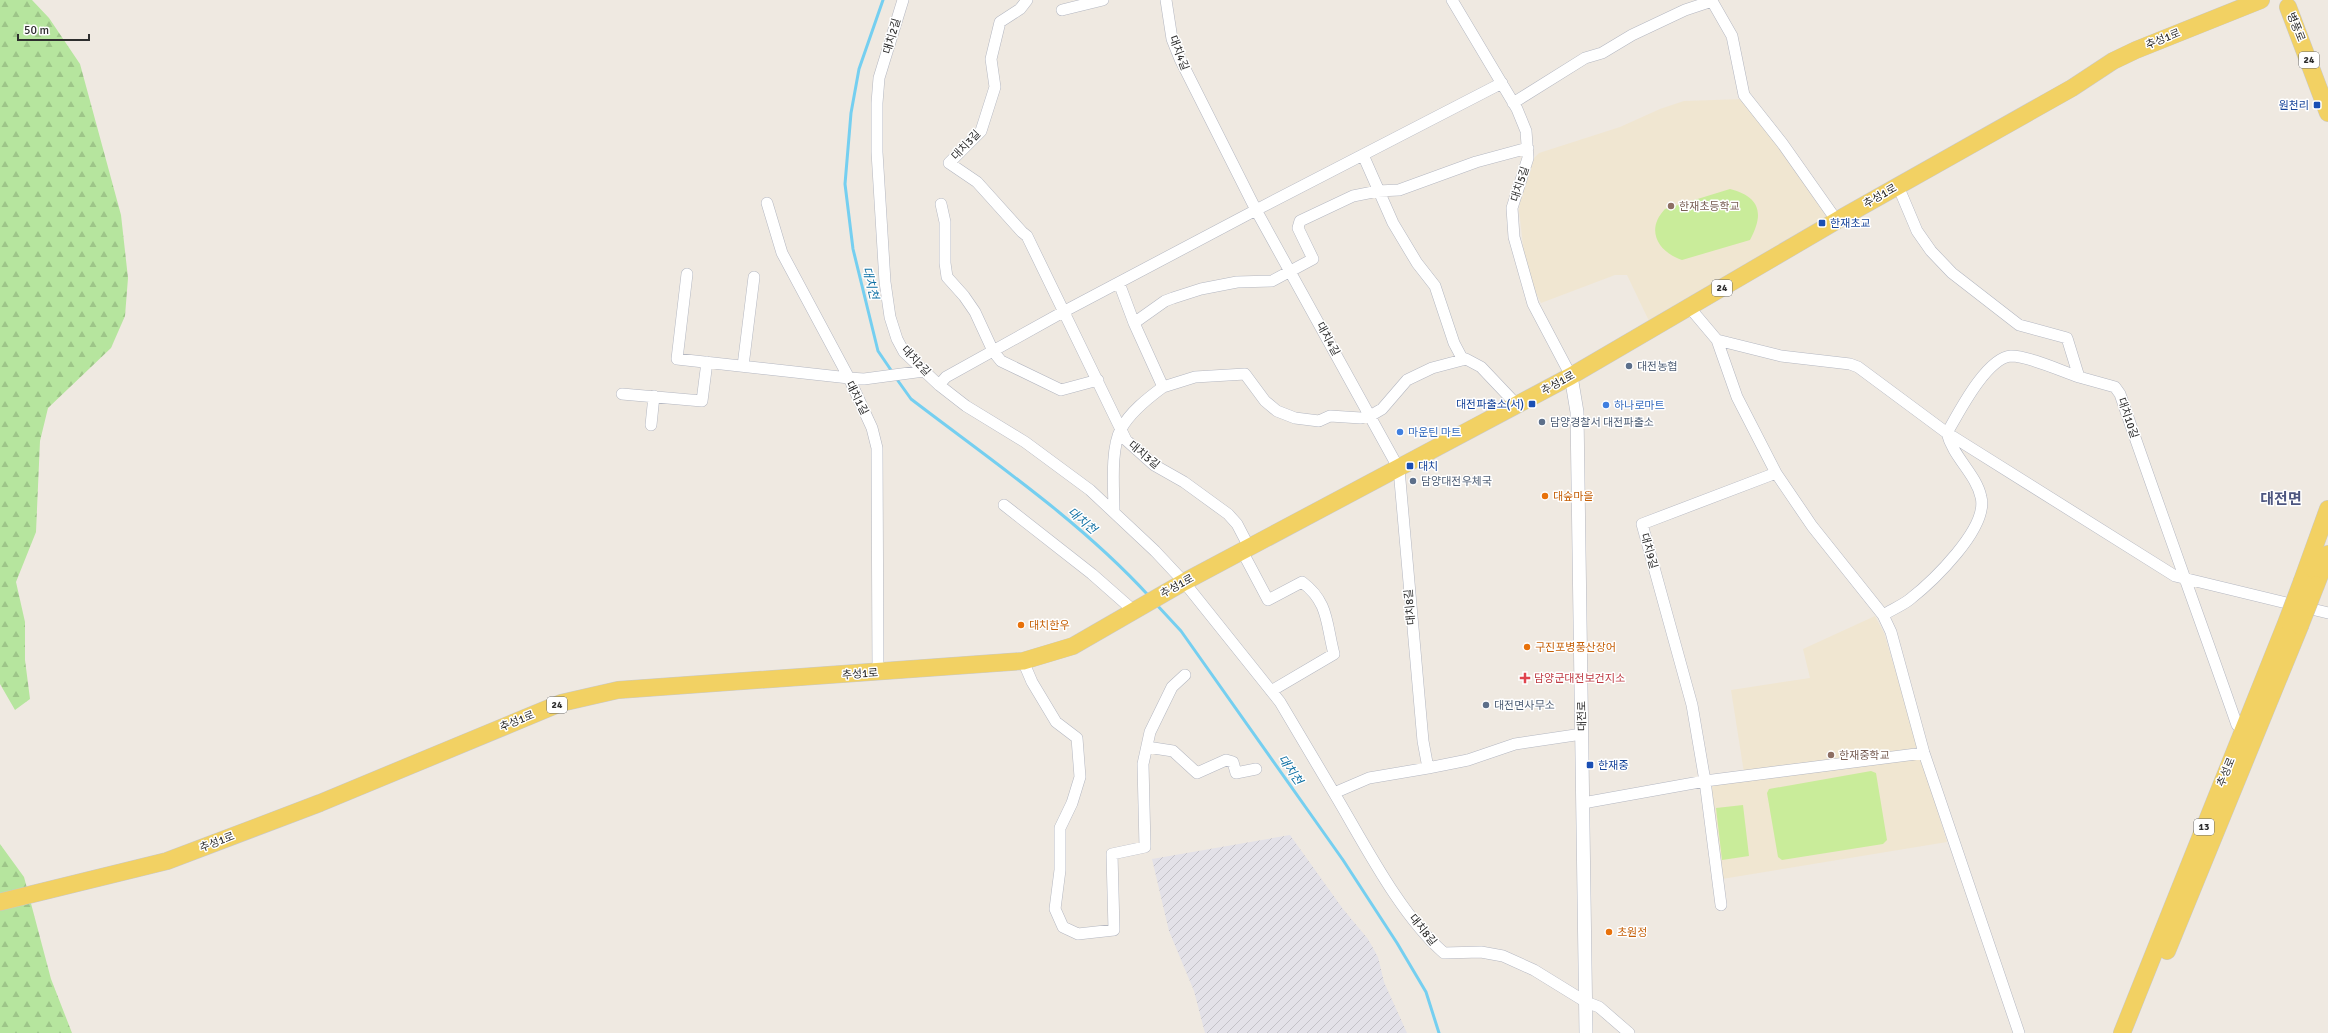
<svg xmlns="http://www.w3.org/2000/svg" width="2328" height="1033" viewBox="0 0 2328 1033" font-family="Signika,'Noto Sans KR',sans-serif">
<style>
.industrial{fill:url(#industrial-furrows)}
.education{fill:#f0e6d1}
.forest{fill:url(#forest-firs)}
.pitch{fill:#c9ec9a}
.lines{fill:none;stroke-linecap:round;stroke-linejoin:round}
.stream{stroke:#75cff0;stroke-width:3}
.minor-casing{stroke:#b4b7c1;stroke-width:12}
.tertiary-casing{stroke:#b4b7c1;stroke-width:14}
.primary-casing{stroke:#c9c9c9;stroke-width:18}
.minor{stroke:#fff;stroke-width:11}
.tertiary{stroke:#fff;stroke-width:13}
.primary{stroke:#f2d163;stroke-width:17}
.primary-bridge-casing{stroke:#c9c9c9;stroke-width:18;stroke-linecap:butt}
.primary-bridge{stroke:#f2d163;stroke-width:17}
.transit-dot{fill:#1a4fb4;stroke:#fff;stroke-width:1.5}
.education-dot{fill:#8d6e63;stroke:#fff;stroke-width:1.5}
.service-dot{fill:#5c6f8a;stroke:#fff;stroke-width:1.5}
.shop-dot{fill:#3f7fe0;stroke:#fff;stroke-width:1.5}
.food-dot{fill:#e8710a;stroke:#fff;stroke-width:1.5}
.health-dot{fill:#e0444e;stroke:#fff;stroke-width:1.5}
.labels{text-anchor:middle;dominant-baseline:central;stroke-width:3;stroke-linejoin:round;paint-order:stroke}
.shield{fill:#fff;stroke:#6d6d6d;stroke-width:1}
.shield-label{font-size:10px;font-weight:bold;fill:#2e2e2e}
.street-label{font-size:11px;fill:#2e2e2e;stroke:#fff}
.transit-label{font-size:11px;fill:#164399;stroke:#fff;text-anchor:start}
.education-label{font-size:11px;fill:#785e54;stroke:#fff;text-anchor:start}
.service-label{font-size:11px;fill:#4e5e75;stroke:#fff;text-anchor:start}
.shop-label{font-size:11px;fill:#366cbe;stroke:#fff;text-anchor:start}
.food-label{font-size:11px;fill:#c56008;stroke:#fff;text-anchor:start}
.health-label{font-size:11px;fill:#be3a42;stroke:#fff;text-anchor:start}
.water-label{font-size:12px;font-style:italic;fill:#0d6fa3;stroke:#fff}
.district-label{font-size:15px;font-weight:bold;fill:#4d5680;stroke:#fff}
</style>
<defs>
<pattern id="industrial-furrows" width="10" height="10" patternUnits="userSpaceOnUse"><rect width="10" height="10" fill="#e3e1e8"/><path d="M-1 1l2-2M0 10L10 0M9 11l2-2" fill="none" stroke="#c3c1c7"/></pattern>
<pattern id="forest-firs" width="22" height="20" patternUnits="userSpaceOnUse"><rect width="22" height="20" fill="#b6e59e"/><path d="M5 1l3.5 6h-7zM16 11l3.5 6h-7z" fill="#9dc588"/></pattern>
</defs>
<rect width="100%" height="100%" fill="#efe9e1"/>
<path class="industrial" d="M 1290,835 L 1343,909 L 1368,939 L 1378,957 L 1384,982 L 1407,1033 L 1205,1033 L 1194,991 L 1169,931 L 1152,859 Z"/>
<path class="education" d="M 1744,99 L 1831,217 L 1649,321 L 1627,275 L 1615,275 L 1541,303 L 1532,285 L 1524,254 L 1519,210 L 1520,202 L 1534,158 L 1539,153 L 1620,127 L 1660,109 L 1684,101 Z
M 1875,616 L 1884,633 L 1947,842 L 1722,879 L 1710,784 L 1745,779 L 1731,690 L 1810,678 L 1803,649 Z"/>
<path class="forest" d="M 0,0 L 32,0 L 49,18 L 80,64 L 121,215 L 128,278 L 125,316 L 111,348 L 48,408 L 40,441 L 36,532 L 16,582 L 25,622 L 25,660 L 30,699 L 15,710 L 0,684 Z
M 0,844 L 24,877 L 51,979 L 72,1033 L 0,1033 Z"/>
<path class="pitch" d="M 1730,189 C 1761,197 1764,214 1750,240 L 1682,260 C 1658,252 1645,230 1665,209 Z
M 1871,771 L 1876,773 L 1887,840 L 1883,844 L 1782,860 L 1778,857 L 1767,793 L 1769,789 Z
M 1743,805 L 1749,856 L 1722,860 L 1716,808 Z"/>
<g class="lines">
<path class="stream" d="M 883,0 L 859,69 L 851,113 L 845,184 L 853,249 L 878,351 L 893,373
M 896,378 L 911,399 C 992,461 1079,520 1148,595
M 1156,604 L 1181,631 L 1343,860 L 1397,943 L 1426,992 L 1439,1033"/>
<g class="minor-casing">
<path id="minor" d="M 903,0 L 879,78 L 877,103 L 877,152 L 885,282 L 890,317 L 897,339 L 904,352 L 939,385 L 966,406 L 1025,442 L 1090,490 L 1155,551 L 1184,582 L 1280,702 L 1334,793
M 1027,0 L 1020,9 L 1000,22 L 991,59 L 995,87 L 981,131 L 949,163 L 977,182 L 1022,232 L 1027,236 L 1126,440 L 1154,465 L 1184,482 L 1228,514 L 1237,524 L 1249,547
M 1166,0 L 1172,39 L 1180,59 L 1256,210 L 1399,469 L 1423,741 L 1428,768 L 1369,778 L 1334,793 C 1364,843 1400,915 1444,953 L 1481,952 L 1503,956 L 1534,970 L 1586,1002 L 1599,1007 L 1629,1033
M 1452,0 L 1517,109 L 1526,131 L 1528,158 L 1512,208 L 1514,237 L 1533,304 L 1571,376
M 1062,10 L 1103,0
M 1513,103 L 1585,58 L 1602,53 L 1632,35 L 1685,10 L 1712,1 L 1732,36 L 1744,95 L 1782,143 L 1837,221
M 1363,155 L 1393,223 L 1417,263 L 1435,286 L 1454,343 L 1463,360
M 1898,186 L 1917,231 L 1931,251 L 1952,273 L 2019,325 L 2067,338 L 2079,377 L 2115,387 L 2120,394 C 2158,505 2198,614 2237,725
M 767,203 L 782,253 L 849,378 L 864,379 L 924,371
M 941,204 L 945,222 L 945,263 L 947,277 L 964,296 L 975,312 L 993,351 L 1001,361 L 1061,390 L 1098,380
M 687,274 L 677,359 L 849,378 L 872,428 L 877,448 L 878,673
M 1134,323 L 1165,301 L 1173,298 L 1201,289 L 1237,282 L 1272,281 L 1313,259 L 1298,228 L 1300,221 L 1353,196 L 1378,191 L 1399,190 L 1476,162 L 1528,148
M 1717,340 L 1781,356 L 1850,364 L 1858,367 L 1947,433 L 2175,576 L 2328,613
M 743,366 L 754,277
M 939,385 L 946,377 L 1063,312 L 1256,210 L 1502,83
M 1163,387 L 1195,377 L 1245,374 L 1265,401 L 1277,411 L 1295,418 L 1319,421 L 1330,416 L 1361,418 L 1370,416 L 1382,409 L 1407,380 L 1432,368 L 1466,359 L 1481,367 L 1517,405
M 622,394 L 702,401 L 707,362
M 651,425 L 654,396
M 1776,473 L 1812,526 L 1883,615 C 1891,610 1901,606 1909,600 C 1932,582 1989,528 1981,497 C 1976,474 1953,457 1947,433 C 1958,414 1986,358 2011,356 C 2029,356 2061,371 2079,377
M 1004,505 L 1092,574 L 1134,611
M 1114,512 C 1114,490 1110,449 1121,429 C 1130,412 1148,398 1163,387 L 1134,323 L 1119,283
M 1242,551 L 1268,600 L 1302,582 C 1329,602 1326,624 1334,654 L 1271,691
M 1883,615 L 1891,632 L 1924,753 L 2019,1033
M 1023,661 L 1032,682 L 1056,722 L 1077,738 L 1080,777 L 1072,803 L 1060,828 L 1060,870 L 1055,909 L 1063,927 L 1078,934 L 1114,930 L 1112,854 L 1145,847 L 1143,764 L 1150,732 L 1172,687 L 1185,675
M 1147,747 L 1173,751 L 1197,773 L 1226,760 L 1233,762 L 1236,773 L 1256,769
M 1428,768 L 1468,760 L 1515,744 L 1582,734
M 1583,803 L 1705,781 L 1692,705 L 1642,524 L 1776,473 L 1737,397 L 1717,340 L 1690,308
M 1721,905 L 1705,781 L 1924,753"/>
</g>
<g class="tertiary-casing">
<path id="tertiary" d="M 1571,376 L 1577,412 L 1586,1033"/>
</g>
<g class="primary-casing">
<path id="primary" d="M 2288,7 L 2328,113
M 2302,581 L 2328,509
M 2316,585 L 2328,554
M 0,902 L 167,861 L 320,803 L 561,703 L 618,690 L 1023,661 L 1073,646 L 1184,582 L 1571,376 L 1843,217 L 2072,88 L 2113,61 L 2136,50 L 2261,0
M 2167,951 L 2300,626
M 2122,1033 L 2287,621"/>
</g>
<use href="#minor" class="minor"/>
<use href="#tertiary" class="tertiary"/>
<use href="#primary" class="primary"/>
<g class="primary-bridge-casing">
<path id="primary-bridge" d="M 2287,621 L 2302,581
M 2300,626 L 2316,585"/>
</g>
<use href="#primary-bridge" class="primary-bridge"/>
</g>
<g class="transit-dot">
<rect x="2313" y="101" width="8" height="8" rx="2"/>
<rect x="1818" y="219" width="8" height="8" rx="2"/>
<rect x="1528" y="400" width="8" height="8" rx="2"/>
<rect x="1406" y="462" width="8" height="8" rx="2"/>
<rect x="1586" y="761" width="8" height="8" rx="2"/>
</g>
<g class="education-dot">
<circle cx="1671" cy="206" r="4"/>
<circle cx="1831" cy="755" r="4"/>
</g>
<g class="service-dot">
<circle cx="1629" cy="366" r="4"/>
<circle cx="1542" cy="422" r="4"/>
<circle cx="1413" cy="481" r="4"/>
<circle cx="1486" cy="705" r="4"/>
</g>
<g class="shop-dot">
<circle cx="1606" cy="405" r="4"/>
<circle cx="1400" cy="432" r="4"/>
</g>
<g class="food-dot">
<circle cx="1545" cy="496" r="4"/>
<circle cx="1021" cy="625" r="4"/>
<circle cx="1527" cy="647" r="4"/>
<circle cx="1609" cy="932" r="4"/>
</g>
<path class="health-dot" d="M1523 672h4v4h4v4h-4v4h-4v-4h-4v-4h4z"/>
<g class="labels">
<g class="shield">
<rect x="2299" y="52" width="20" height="16" rx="3"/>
<rect x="1712" y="280" width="20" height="16" rx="3"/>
<rect x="547" y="697" width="20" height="16" rx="3"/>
<rect x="2194" y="819" width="20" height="16" rx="3"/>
</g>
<g class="shield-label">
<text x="2309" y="60">24</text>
<text x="1722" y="288">24</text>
<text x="557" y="705">24</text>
<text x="2204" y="827">13</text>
</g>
<g class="street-label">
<text transform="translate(2296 27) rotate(68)">병풍로</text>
<text transform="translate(892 36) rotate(-74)">대치2길</text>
<text transform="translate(2163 39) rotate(-22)">추성1로</text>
<text transform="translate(1179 53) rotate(69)">대치4길</text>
<text transform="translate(966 145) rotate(-46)">대치3길</text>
<text transform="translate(1520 184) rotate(-72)">대치5길</text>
<text transform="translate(1880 196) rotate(-30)">추성1로</text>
<text transform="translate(1328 339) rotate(61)">대치4길</text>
<text transform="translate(916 361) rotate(47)">대치2길</text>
<text transform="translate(1558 383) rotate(-29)">추성1로</text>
<text transform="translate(857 398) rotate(63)">대치1길</text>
<text transform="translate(2128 418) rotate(71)">대치10길</text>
<text transform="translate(1144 455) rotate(40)">대치3길</text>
<text transform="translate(1649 551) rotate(74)">대치9길</text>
<text transform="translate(1177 586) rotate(-29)">추성1로</text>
<text transform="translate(1410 607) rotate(-95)">대치8길</text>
<text transform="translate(860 674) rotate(-4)">추성1로</text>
<text transform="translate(1582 716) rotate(-91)">대전로</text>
<text transform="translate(517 721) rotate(-22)">추성1로</text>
<text transform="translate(2226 772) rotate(-68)">추성로</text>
<text transform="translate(217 842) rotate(-21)">추성1로</text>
<text transform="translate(1423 930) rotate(51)">대치8길</text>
</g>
<g class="transit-label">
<text x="2309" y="105" text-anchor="end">원천리</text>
<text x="1830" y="223">한재초교</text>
<text x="1524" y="404" text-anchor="end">대전파출소(서)</text>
<text x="1418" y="466">대치</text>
<text x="1598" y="765">한재중</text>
</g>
<g class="education-label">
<text x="1679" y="206">한재초등학교</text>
<text x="1839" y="755">한재중학교</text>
</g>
<g class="service-label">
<text x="1637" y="366">대전농협</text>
<text x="1550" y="422">담양경찰서 대전파출소</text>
<text x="1421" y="481">담양대전우체국</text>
<text x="1494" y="705">대전면사무소</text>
</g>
<g class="shop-label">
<text x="1614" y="405">하나로마트</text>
<text x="1408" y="432">마운틴 마트</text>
</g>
<g class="food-label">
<text x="1553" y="496">대숲마을</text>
<text x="1029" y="625">대치한우</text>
<text x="1535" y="647">구진포병풍산장어</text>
<text x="1617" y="932">초원정</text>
</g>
<g class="health-label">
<text x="1534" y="678">담양군대전보건지소</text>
</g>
<g class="water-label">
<text transform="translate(870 283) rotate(76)">대치천</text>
<text transform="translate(1082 521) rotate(40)">대치천</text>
<text transform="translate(1290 770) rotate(55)">대치천</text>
</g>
<g class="district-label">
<text x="2281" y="499">대전면</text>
</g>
</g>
<path d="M18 34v6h71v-6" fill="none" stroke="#2e2e2e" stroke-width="2"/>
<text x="24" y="34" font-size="12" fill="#2e2e2e" stroke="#ffffff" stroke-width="3" paint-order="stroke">50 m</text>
</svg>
